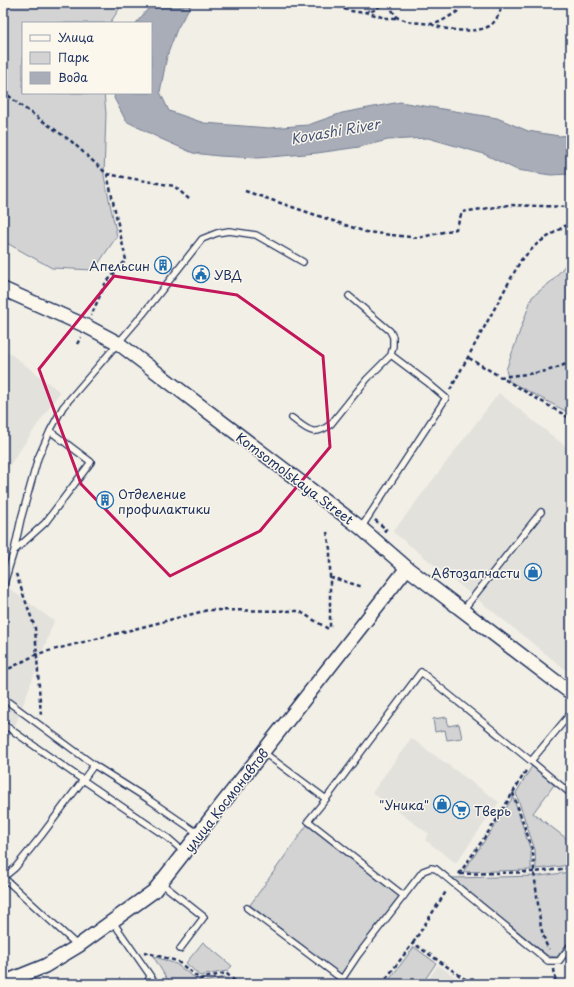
<svg xmlns="http://www.w3.org/2000/svg" width="574" height="987" viewBox="0 0 574 987" font-family="'Playpen Sans',sans-serif">
<style>
.built{fill:#e2e1dc}
.green{fill:#d2d3d2;stroke:#768198}
.water{fill:#a9adb7;stroke:#707b93}
.lines{fill:none;stroke-linecap:round;stroke-linejoin:round}
.service-casing{stroke:#1b2f5e;stroke-width:8}
.tertiary-casing{stroke:#1b2f5e;stroke-width:16}
.path{stroke:#1b2f5e;stroke-width:2.5;stroke-dasharray:4 3;stroke-linecap:butt}
.service{stroke:#fbf7ec;stroke-width:5.5}
.tertiary{stroke:#fbf7ec;stroke-width:13}
.marked{fill:none;stroke:#c2185b;stroke-width:3;stroke-linejoin:round}
.labels{text-anchor:middle;dominant-baseline:central;stroke-width:3;stroke-linejoin:round;paint-order:stroke}
.poi-label{font-size:13px;fill:#1b2f5e;stroke:#fbf7ec;text-anchor:end}
.street-label{font-size:13px;fill:#1b2f5e;stroke:#fbf7ec}
.water-label{font-size:14px;font-style:italic;fill:#465579;stroke:#fbf7ec}
</style>
<rect width="100%" height="100%" fill="#f2efe6"/>
<filter id="ink" filterUnits="userSpaceOnUse"><feTurbulence type="fractalNoise" baseFrequency=".025" numOctaves="2"/><feDisplacementMap in="SourceGraphic" scale="8" xChannelSelector="R" yChannelSelector="G"/><feConvolveMatrix kernelMatrix="1 2 1 2 8 2 1 2 1" color-interpolation-filters="sRGB"/></filter>
<g filter="url(#ink)">
<path class="built" d="M 3,348 L 60,392 L 3,475 Z
M 499,393 L 571,451 L 571,674 L 393,532 Z
M 3,584 L 54,621 L 12,734 L 3,746 Z
M 411,738 L 499,802 L 456,863 L 425,840 L 429,834 L 372,793 Z
M 438,965 L 465,984 L 425,984 Z"/>
<path class="green" d="M 3,3 L 123,3 L 110,23 L 23,23 L 23,93 L 104,93 L 106,113 L 104,176 L 117,236 L 94,270 L 52,268 L 3,241 Z
M 571,258 L 571,414 L 509,381 L 506,370 L 532,297 L 553,280 Z
M 447,717 L 448,726 L 459,724 L 462,738 L 447,740 L 445,730 L 435,732 L 433,719 Z
M 532,766 L 554,785 L 533,813 L 571,842 L 571,865 L 536,869 L 535,850 L 516,793 Z
M 513,797 L 531,851 L 531,870 L 463,872 L 498,821 Z
M 307,825 L 400,897 L 341,975 L 250,905 Z
M 571,872 L 571,938 L 557,957 L 548,956 L 452,878 L 539,876 Z
M 203,942 L 232,966 L 227,971 L 200,976 L 186,963 Z
M 414,947 L 436,963 L 422,984 L 386,984 Z
M 153,956 L 176,964 L 199,981 L 204,982 L 225,977 L 234,984 L 170,984 Z"/>
<path class="water" d="M 153,3 L 192,3 L 177,29 L 167,56 L 160,92 L 169,111 L 204,123 L 269,128 L 308,125 L 342,113 L 400,102 L 497,118 L 528,131 L 559,136 L 571,135 L 571,174 L 551,175 L 517,170 L 484,154 L 428,138 L 388,140 L 359,147 L 317,153 L 258,158 L 219,156 L 193,153 L 159,138 L 126,121 L 114,98 L 115,93 L 151,93 L 151,23 L 136,23 Z"/>
<g class="lines">
<g class="service-casing">
<path id="service" d="M 292,418 C 307,429 313,438 331,424 L 367,379 L 391,355 L 393,346 L 393,337 L 390,331 L 349,296
M 361,528 L 446,398 L 427,382 L 391,355
M 14,551 L 45,523 L 91,462 L 50,431
M 3,587 L 14,551 L 21,519 L 38,458 L 50,431 L 63,407 L 143,314 L 202,239 L 217,233 L 229,231 L 256,235 L 303,262
M 463,610 L 541,512
M 3,698 L 94,765 L 151,801 L 199,834
M 571,713 L 531,761 L 571,794
M 3,724 L 83,780 L 94,765
M 263,752 L 326,799 L 308,821 L 404,896
M 326,799 L 421,672 L 531,761
M 3,878 L 15,868 L 41,836 L 83,780 L 168,838 L 184,852
M 4,878 L 78,946
M 161,883 L 204,917 L 180,949
M 247,908 L 342,979
M 113,922 L 156,984
M 147,984 L 150,976
M 341,984 L 342,979 L 358,955 L 423,871 L 431,868 L 436,869 L 548,961 L 559,961 L 571,945"/>
</g>
<g class="tertiary-casing">
<path id="tertiary" d="M 3,289 L 86,326 L 118,343 L 361,528 L 407,568 L 571,693
M 3,983 L 45,966 L 78,946 L 154,891 L 407,568"/>
</g>
<path class="path" d="M 331,3 C 341,9 362,16 374,10 C 377,8 381,5 384,3
M 366,3 L 369,11
M 391,3 L 392,10 L 398,18 L 411,22 L 432,24 L 440,22 L 457,12 L 462,3
M 365,12 L 385,18 L 398,18
M 431,24 C 445,31 479,34 491,25 C 498,19 500,11 503,3
M 3,91 L 20,105 L 71,141 L 107,174 L 126,260 L 105,284 L 91,316
M 107,174 L 174,186 L 189,199
M 245,191 L 366,232 L 418,238 L 456,229 L 462,212 L 509,205 L 571,207
M 77,344 L 81,337
M 469,358 L 571,419
M 500,377 C 523,374 551,374 571,361
M 450,390 L 521,260 L 538,243 L 571,222
M 375,520 L 386,529 L 383,533
M 327,532 L 330,549 L 330,629
M 16,574 L 35,628 L 41,716
M 330,577 L 363,587
M 3,672 L 37,654 L 208,610 L 299,611 L 330,630
M 513,793 L 533,851 L 534,872 L 541,928 L 546,944 L 549,949
M 459,874 L 496,821 L 527,769
M 460,874 L 534,872 L 571,868
M 413,943 L 447,890
M 144,952 L 177,961 L 200,979 L 226,973 L 238,984
M 554,969 L 556,984
M 382,984 L 413,943 L 472,984"/>
<use href="#service" class="service"/>
<use href="#tertiary" class="tertiary"/>
</g>
</g>
<path class="marked" d="M 114,276 L 237,295 L 323,356 L 330,447 L 260,531 L 170,576 L 81,484 L 39,369 Z"/>
<defs>
<g id="building-ring" transform="scale(0.9)"><circle r="9.5" fill="#fbf7ec" stroke="#1f6fb2" stroke-width="1.5"/><path d="M-4-6H4V6H1V3H-1V6H-4ZM-2.5-4.3h1.7v1.8h-1.7ZM.8-4.3h1.7v1.8H.8ZM-2.5-1h1.7V.8h-1.7ZM.8-1h1.7V.8H.8Z" fill="#1f6fb2"/></g>
<g id="civic-ring" transform="scale(0.9)"><circle r="9.5" fill="#fbf7ec" stroke="#1f6fb2" stroke-width="1.5"/><path d="M-.6-6.5H3V-4.5H.6V-3L4-1V1h2V6H-6V1h2V-1L-.6-3ZM-1.2 2.5V6h2.4V2.5Z" fill="#1f6fb2"/></g>
<g id="shop-ring" transform="scale(0.9)"><circle r="9.5" fill="#fbf7ec" stroke="#1f6fb2" stroke-width="1.5"/><path d="M-5-2.5h2.3a2.7 3.5 0 0 1 5.4 0H5L5.5 6h-11ZM-1.5-2.5h3a1.5 2.3 0 0 0-3 0Z" fill="#1f6fb2"/></g>
<g id="supermarket-ring" transform="scale(0.9)"><circle r="9.5" fill="#fbf7ec" stroke="#1f6fb2" stroke-width="1.5"/><path d="M-6-5.5h2.5l.6 2H6L4.5 2H-2.5L-4.4-4H-6ZM-1.5 3.2a1.3 1.3 0 1 0 .1 0ZM3 3.2a1.3 1.3 0 1 0 .1 0Z" fill="#1f6fb2"/></g>
</defs>
<g fill-rule="evenodd">
<use href="#building-ring" x="163" y="265"/>
<use href="#civic-ring" x="201" y="274"/>
<use href="#building-ring" x="105" y="500"/>
<use href="#shop-ring" x="533" y="572"/>
<use href="#shop-ring" x="442" y="804"/>
<use href="#supermarket-ring" x="461" y="810"/>
</g>
<g class="labels">
<g class="poi-label">
<text x="150" y="265">Апельсин</text>
<text x="214" y="274" text-anchor="start">УВД</text>
<text x="118" y="493" text-anchor="start">Отделение<tspan x="118" dy="15">профилактики</tspan></text>
<text x="520" y="572">Автозапчасти</text>
<text x="429" y="804">"Уника"</text>
<text x="474" y="810" text-anchor="start">Тверь</text>
</g>
<g class="street-label">
<text transform="translate(295 478) rotate(37)">Komsomolskaya Street</text>
<text transform="translate(226 800) rotate(-52)">улица Космонавтов</text>
</g>
<g class="water-label">
<text transform="translate(335 131) rotate(-10)">Kovashi River</text>
</g>
</g>
<rect width="574" height="987" fill="none" stroke="#fbf7ec" stroke-width="16"/>
<rect x="8" y="8" width="558" height="971" fill="none" stroke="#1b2f5e" stroke-width="1.5" filter="url(#ink)"/>
<rect x="22" y="22" width="130" height="72" fill="#fbf7ec" stroke="#a1a7b3"/>
<rect x="30" y="35" width="20" height="6" fill="#fbf7ec" stroke="#a1a7b3"/>
<text x="58" y="42" font-size="12" fill="#1b2f5e">Улица</text>
<rect x="30" y="52" width="20" height="12" fill="#d2d3d2" stroke="#a1a7b3"/>
<text x="58" y="62" font-size="12" fill="#1b2f5e">Парк</text>
<rect x="30" y="72" width="20" height="12" fill="#a9adb7" stroke="#a1a7b3"/>
<text x="58" y="82" font-size="12" fill="#1b2f5e">Вода</text>
</svg>
